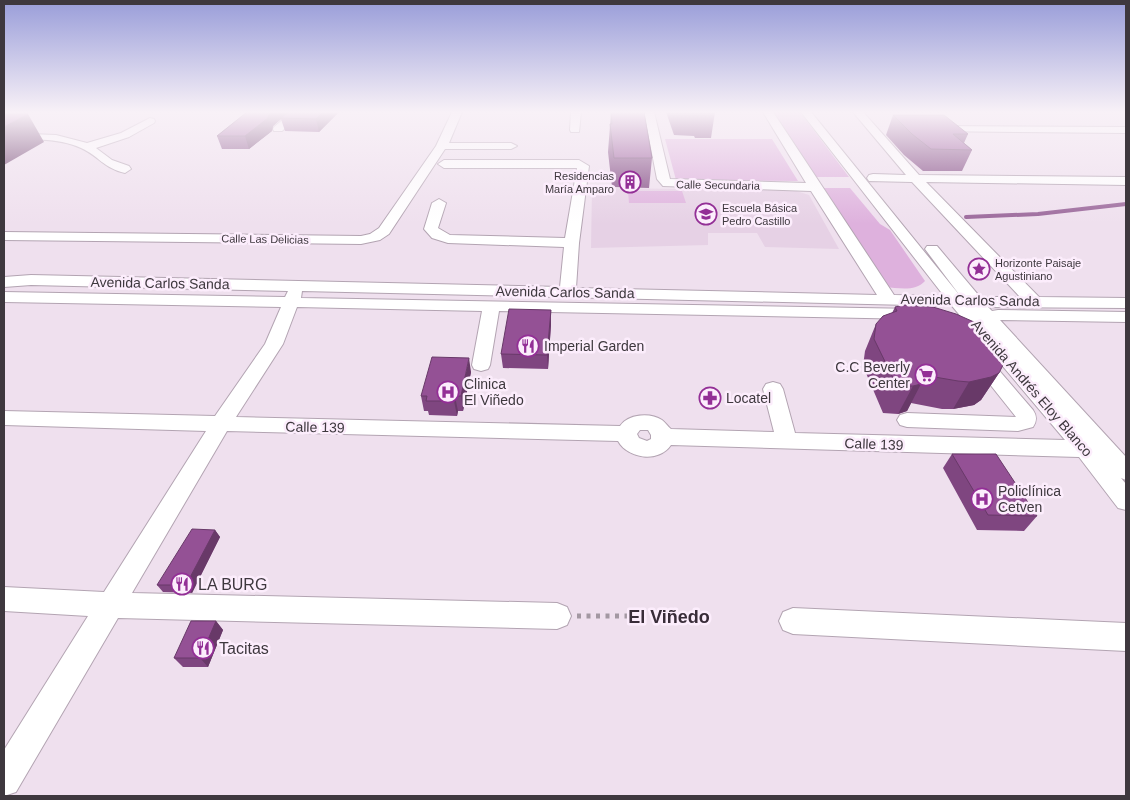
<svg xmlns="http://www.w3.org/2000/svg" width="1130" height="800" viewBox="0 0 1130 800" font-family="Helvetica,sans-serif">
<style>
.built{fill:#e6d1e5}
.green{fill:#deb1dd}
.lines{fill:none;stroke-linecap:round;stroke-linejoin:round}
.stream{stroke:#9a679a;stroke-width:4}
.minor-casing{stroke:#b3a4b2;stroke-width:2}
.path{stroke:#a398a2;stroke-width:5;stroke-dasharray:4 5.5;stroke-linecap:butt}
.minor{fill:#fff;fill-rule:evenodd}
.wall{fill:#7f4680}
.shaded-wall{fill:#683968}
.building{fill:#945195;stroke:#683968}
.labels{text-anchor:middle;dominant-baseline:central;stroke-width:5;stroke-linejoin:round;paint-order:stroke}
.far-poi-label{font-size:11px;fill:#3e383e;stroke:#fcedfc;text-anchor:start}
.far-street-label{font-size:11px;fill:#3e383e;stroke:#fcedfc}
.street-label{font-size:14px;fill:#3e383e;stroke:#fcedfc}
.poi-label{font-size:14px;fill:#3e383e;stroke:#fcedfc;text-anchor:start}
.near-poi-label{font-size:16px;fill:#3e383e;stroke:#fcedfc;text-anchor:start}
.near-neighbourhood-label{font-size:18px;font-weight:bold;fill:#392d39;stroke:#fcedfc}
</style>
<rect width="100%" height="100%" fill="#efe0ee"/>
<path class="built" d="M 592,188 L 793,190 L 809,195 L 839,249 L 765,247 L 757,233 L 708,233 L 708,245 L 591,248 Z"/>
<path class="green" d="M 771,112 L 800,112 L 849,177 L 813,177 Z
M 665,139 L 772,139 L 798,181 L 676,180 Z
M 820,188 L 850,188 L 880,224 L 890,230 L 925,281 C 915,292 899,288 885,287 Z
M 628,191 L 682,191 L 686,203 L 629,203 Z"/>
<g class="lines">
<path class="stream" d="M 966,217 L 1038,214 L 1126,204"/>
<g class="minor-casing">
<path id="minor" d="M 292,112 L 303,112 L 282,131 L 274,131 L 273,129 L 274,127 Z
M 452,112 L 462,112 L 449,143 L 511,143 L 517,146 L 511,149 L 445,149 L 389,234 L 380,240 L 361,244 L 4,240 L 4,232 L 361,236 L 370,234 L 379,228 L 436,146 Z
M 571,112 L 581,112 L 579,132 L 571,132 L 570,130 Z
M 644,112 L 654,112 L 670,179 L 806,183 L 763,112 L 773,112 L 894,295 L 944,296 L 801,112 L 811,112 L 961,297 L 925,249 L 927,246 L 937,246 L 980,297 L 1020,297 L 912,182 L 869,181 L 867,178 L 869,175 L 873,174 L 906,175 L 853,112 L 863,112 L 919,175 L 1126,177 L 1126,185 L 926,182 L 1039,297 L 1126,298 L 1126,308 L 988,307 L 992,311 L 998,310 L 1126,312 L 1126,322 L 1000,320 L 1126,457 L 1126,480 L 1121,478 L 1126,484 L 1126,510 L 1118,508 L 1079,457 L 671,445 C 659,463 628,459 618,441 L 227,431 L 132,593 L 557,603 L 567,607 L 571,616 L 567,625 L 557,629 L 118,618 L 16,792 L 4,796 L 4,750 L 88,616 L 4,611 L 4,587 L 104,592 L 206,431 L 4,425 L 4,411 L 215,416 L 265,344 L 281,307 L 4,302 L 4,292 L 285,297 L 288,291 L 31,285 L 4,287 L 4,277 L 31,275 L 560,287 L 564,247 L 448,243 L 432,238 L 424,229 L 432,203 L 439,199 L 446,203 L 438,228 L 450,235 L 565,238 L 577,168 L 444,168 L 438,164 L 444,160 L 579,160 L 589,166 L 579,243 L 576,288 L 877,295 L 811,191 L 663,186 L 657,179 ZM 302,291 L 952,306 L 1065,440 L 795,433 L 783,389 L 780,384 L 773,382 L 766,384 L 763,389 L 774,432 L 671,429 C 668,427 665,422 662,420 C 650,412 628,414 620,426 L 236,417 L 283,344 L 297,307 L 482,311 L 472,365 L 474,369 L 481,371 L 488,369 L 490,365 L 499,311 L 917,319 L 923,318 L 925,314 L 923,310 L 917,309 L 301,298 ZM 640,430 L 648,430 L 651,435 L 651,439 L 647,441 L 639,438 L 637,434 Z
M 150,118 L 154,119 L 155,121 L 154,123 L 129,137 L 96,148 L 112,160 L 129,166 L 131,169 L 125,173 C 103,168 99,156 81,148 C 57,137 29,140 4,139 L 4,133 L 56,135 L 87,143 L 121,133 Z
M 933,126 L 1126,127 L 1126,133 L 929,131 L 928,129 L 929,127 Z
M 978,352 L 985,354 L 1033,410 C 1037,416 1037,421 1033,427 L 1018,431 L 907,427 L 900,425 L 897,420 L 900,415 L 907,413 L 1016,417 L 969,358 L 971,354 Z
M 793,608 L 1126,623 L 1126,651 L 793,634 L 783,630 L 779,621 L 783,612 Z"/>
</g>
<path class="path" d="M 577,616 L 644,616"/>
<use href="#minor" class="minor"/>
</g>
<path class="wall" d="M 247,112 L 339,112 L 319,132 L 285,131 L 281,119 L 273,126 L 272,131 L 249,149 L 222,149 L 217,136 Z
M 611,112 L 644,112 L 652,158 L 649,188 L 612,187 L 608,152 Z
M 666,112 L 715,112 L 711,138 L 695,138 L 694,136 L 674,135 Z
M 893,115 L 968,134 L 964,143 L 972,150 L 962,171 L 923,171 L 904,155 L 886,135 Z
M 895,307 L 999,373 L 981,400 L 974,405 L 953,409 L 942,409 L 911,403 L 907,411 L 898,414 L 883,413 L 863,366 L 865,351 L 876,324 L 892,313 Z
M 551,310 L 551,324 L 548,369 L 503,368 L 501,354 Z
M 471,372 L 463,411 L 458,411 L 457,416 L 429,415 L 428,411 L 424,411 L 421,396 Z
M 952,454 L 1037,516 L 1024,531 L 977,530 L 943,468 Z
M 215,530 L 220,537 L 192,593 L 163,592 L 157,585 Z
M 216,621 L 223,630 L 208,667 L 183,667 L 174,658 Z"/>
<path class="shaded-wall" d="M 270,112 L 289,112 L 273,126 L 272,131 L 249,149 L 245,136 Z
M 323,112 L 339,112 L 319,132 L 316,119 Z
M 28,114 L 44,142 L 4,165 L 4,127 Z
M 551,310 L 551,324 L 548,369 L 547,355 Z
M 469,358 L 471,372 L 463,411 L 461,396 Z
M 999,373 L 981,400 L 974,405 L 953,409 L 969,382 Z
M 921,384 L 907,411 L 898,414 L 913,386 Z
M 455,396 L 458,411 L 457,416 L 454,401 Z
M 215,530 L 220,537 L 192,593 L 186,585 Z
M 216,621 L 223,630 L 208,667 L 200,658 Z"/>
<path class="building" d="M 247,112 L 270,112 L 269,113 L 268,118 L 245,136 L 217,136 Z
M 288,112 L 323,112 L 316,119 L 281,118 Z
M 611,112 L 644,112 L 652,158 L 614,158 L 610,124 L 612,124 Z
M 4,114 L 28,114 L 4,127 Z
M 893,115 L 944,115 L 968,134 L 953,134 L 972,150 L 931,149 L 912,134 Z
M 904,305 L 933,307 L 956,314 L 974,322 L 1006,359 L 999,373 L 991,377 L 969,382 L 958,381 L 923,375 L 921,384 L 913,386 L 897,386 L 874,339 L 876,324 L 883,316 L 897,311 L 895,307 Z
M 509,309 L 551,310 L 547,355 L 501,354 Z
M 432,357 L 469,358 L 461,396 L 455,396 L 454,401 L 426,401 L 427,396 L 421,396 Z
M 952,454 L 996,454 L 1037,516 L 988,515 Z
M 192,529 L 215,530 L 186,585 L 157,585 Z
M 191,621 L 216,621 L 200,658 L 174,658 Z"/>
<linearGradient id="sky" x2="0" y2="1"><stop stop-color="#999dd9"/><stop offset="0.5" stop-color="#f8f1f7"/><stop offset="1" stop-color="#f8f1f7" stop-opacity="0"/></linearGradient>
<rect width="1130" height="224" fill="url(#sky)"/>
<defs>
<g id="building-ring" transform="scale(1.125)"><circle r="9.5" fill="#fcedfc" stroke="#932f96" stroke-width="1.5"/><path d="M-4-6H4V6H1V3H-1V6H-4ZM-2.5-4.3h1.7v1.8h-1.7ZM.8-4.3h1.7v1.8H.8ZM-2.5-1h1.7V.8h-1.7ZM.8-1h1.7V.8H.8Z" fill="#932f96"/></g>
<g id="school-ring" transform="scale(1.125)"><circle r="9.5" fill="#fcedfc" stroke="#932f96" stroke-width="1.5"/><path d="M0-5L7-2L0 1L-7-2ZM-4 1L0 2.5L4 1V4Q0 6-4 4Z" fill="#932f96"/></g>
<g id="sight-ring" transform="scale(1.125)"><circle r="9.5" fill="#fcedfc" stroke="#932f96" stroke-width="1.5"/><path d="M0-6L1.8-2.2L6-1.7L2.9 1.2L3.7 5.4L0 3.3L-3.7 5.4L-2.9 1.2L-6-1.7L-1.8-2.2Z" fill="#932f96"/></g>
<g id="restaurant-ring" transform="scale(1.125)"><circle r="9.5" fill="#fcedfc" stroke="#932f96" stroke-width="1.5"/><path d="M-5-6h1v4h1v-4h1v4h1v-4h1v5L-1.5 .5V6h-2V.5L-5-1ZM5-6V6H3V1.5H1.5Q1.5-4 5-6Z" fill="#932f96"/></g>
<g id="supermarket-ring" transform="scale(1.125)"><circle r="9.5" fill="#fcedfc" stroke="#932f96" stroke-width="1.5"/><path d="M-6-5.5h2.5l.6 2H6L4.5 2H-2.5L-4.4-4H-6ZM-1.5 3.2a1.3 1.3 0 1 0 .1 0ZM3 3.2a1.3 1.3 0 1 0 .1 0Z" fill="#932f96"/></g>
<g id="hospital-ring" transform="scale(1.125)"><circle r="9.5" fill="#fcedfc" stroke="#932f96" stroke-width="1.5"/><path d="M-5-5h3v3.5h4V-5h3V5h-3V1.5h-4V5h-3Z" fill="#932f96"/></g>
<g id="pharmacy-ring" transform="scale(1.125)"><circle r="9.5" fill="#fcedfc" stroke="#932f96" stroke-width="1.5"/><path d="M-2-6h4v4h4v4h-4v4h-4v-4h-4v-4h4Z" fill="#932f96"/></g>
</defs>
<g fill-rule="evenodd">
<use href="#building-ring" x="630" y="182"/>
<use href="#school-ring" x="706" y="214"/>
<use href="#sight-ring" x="979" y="269"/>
<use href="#restaurant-ring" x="528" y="346"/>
<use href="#supermarket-ring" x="926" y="375"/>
<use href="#hospital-ring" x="448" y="392"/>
<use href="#pharmacy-ring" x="710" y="398"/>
<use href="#hospital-ring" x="982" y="499"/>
<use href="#restaurant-ring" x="182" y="584"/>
<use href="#restaurant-ring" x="203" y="648"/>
</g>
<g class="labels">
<g class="far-poi-label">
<text x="614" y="176" text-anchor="end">Residencias<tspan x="614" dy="13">María Amparo</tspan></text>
<text x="722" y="208">Escuela Básica<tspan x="722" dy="13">Pedro Castillo</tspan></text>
<text x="995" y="263">Horizonte Paisaje<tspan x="995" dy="13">Agustiniano</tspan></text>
</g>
<g class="far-street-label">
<text transform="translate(718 185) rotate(1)">Calle Secundaria</text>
<text transform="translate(265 239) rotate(1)">Calle Las Delicias</text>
</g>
<g class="street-label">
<text transform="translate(160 283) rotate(1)">Avenida Carlos Sanda</text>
<text transform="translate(565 292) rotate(1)">Avenida Carlos Sanda</text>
<text transform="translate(970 300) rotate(1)">Avenida Carlos Sanda</text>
<text transform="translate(1032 388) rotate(49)">Avenida Andrés Eloy Blanco</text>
<text transform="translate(315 427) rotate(1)">Calle 139</text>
<text transform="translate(874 444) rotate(2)">Calle 139</text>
</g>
<g class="poi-label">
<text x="544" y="346">Imperial Garden</text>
<text x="910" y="367" text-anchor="end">C.C Beverly<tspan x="910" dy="16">Center</tspan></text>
<text x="464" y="384">Clinica<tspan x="464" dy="16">El Viñedo</tspan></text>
<text x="726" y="398">Locatel</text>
<text x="998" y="491">Policlínica<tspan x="998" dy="16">Cetven</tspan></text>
</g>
<g class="near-poi-label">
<text x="198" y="584">LA BURG</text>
<text x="219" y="648">Tacitas</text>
</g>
<g class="near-neighbourhood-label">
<text x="669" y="617">El Viñedo</text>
</g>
</g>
<rect width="1130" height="800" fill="none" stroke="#3e383e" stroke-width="10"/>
</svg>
